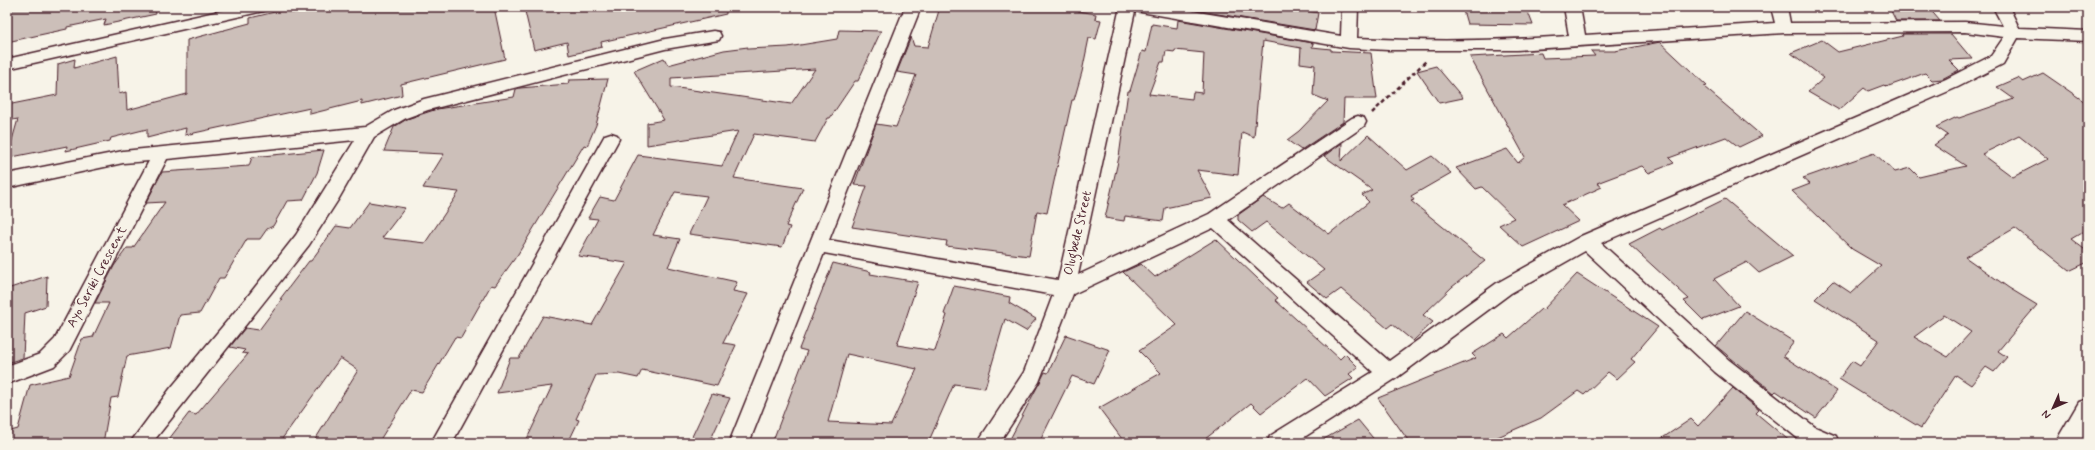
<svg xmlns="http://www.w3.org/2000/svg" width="2095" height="450" viewBox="0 0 2095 450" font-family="Mynerve,sans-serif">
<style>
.building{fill:#ccbfb9;stroke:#4a1f2b;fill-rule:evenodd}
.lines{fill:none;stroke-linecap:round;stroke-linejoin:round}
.street-casing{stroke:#4a1f2b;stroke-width:3}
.primary-casing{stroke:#4a1f2b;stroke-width:3}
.path{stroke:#4a1f2b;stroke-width:2.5;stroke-dasharray:4 3;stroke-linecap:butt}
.street{fill:#f7f3e8;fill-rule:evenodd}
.primary{fill:#f7f3e8;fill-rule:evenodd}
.labels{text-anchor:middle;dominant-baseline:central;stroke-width:4;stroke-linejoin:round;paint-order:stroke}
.street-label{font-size:13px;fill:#4a1f2b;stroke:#f7f3e8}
</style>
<rect width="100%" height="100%" fill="#f7f3e8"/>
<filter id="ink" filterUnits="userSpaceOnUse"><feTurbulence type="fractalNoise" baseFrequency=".025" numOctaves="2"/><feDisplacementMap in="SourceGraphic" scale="8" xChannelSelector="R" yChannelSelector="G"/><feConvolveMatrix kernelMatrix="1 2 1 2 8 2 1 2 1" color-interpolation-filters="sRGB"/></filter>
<g filter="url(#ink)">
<path class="building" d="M 7,7 L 155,7 L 156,14 L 104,25 L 106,19 L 67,27 L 67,29 L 7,42 Z
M 319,7 L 494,7 L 505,59 L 401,84 L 402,95 L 362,105 L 362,101 L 310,114 L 310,108 L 185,135 L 186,128 L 147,138 L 147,129 L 111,138 L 110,141 L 66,151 L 67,146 L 7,158 L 18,119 L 7,121 L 7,105 L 57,95 L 58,64 L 75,59 L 74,68 L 117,56 L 119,94 L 126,92 L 127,110 L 187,94 L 187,40 L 250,23 L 250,18 L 291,8 L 292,13 Z
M 524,7 L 726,7 L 726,14 L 601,42 L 602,47 L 569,55 L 567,42 L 534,50 Z
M 940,7 L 1054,7 L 1096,14 L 1095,19 L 1101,20 L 1096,39 L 1089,38 L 1082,72 L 1074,100 L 1072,100 L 1047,213 L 1037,211 L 1029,256 L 946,246 L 947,241 L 852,227 L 867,186 L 854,185 L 876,124 L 896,127 L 916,75 L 897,72 L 911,37 L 914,46 L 928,47 Z
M 1285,7 L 1318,13 L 1315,30 L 1181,8 Z
M 1462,7 L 1526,7 L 1533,25 L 1467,24 Z
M 1889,7 L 1928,7 L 1940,21 L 1896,21 Z
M 1178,20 L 1313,43 L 1312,47 L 1331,49 L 1331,51 L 1371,53 L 1377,99 L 1344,99 L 1343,122 L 1301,150 L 1287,140 L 1299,131 L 1328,101 L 1313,95 L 1315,65 L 1300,63 L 1301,48 L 1263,41 L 1254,137 L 1242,132 L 1238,175 L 1197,170 L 1212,198 L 1165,208 L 1163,221 L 1125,216 L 1124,221 L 1105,218 L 1119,157 L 1128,91 L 1130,91 L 1142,51 L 1146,52 L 1152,24 L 1177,28 ZM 1175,50 L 1204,53 L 1202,93 L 1193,92 L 1192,99 L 1149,94 L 1161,62 L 1164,62 L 1166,51 L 1175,52 Z
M 839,30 L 881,31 L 858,81 L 855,81 L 830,118 L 828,118 L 815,142 L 754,134 L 734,178 L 803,188 L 786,226 L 790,227 L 782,247 L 689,234 L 707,196 L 675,192 L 653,235 L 680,239 L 668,267 L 737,282 L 733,291 L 748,294 L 723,343 L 736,345 L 717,386 L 642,370 L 638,378 L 619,374 L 596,375 L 576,419 L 579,420 L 568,443 L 525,443 L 552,386 L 497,393 L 510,358 L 519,358 L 543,316 L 592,325 L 627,263 L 578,256 L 598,219 L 588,218 L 600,197 L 614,200 L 638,155 L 722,166 L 738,131 L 647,145 L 647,123 L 664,120 L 634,71 L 664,58 L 668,65 L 724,50 L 748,47 L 748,49 L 788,47 L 837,39 ZM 815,69 L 791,104 L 671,87 L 671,78 Z
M 1902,34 L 1951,34 L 1972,59 L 1949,60 L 1959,70 L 1942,79 L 1932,80 L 1925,73 L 1886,87 L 1884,85 L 1868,91 L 1864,88 L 1839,110 L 1808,92 L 1824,78 L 1791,53 L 1822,40 L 1838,52 L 1903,36 Z
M 1660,42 L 1707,86 L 1704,87 L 1762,136 L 1739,147 L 1726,137 L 1669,158 L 1674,163 L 1649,173 L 1642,166 L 1597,183 L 1602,187 L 1562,205 L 1579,221 L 1523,247 L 1499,225 L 1514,218 L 1482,187 L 1476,189 L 1456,168 L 1507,149 L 1518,163 L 1525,157 L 1470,57 L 1541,53 L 1543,58 L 1595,56 L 1591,51 L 1615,51 Z
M 1436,66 L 1463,98 L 1439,103 L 1417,71 Z
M 2043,73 L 2088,104 L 2088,229 L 2071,239 L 2088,252 L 2088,262 L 2069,271 L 2015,228 L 1965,257 L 2009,288 L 2037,305 L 1998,351 L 2007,357 L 1994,372 L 1986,367 L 1971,385 L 1956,375 L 1921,428 L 1893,411 L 1892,412 L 1839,379 L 1852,361 L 1860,366 L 1879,340 L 1815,299 L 1833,281 L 1851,293 L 1881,266 L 1852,249 L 1792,191 L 1810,184 L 1803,178 L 1874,153 L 1895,172 L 1910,168 L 1919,177 L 1966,166 L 1934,145 L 1948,135 L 1936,127 L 1957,117 L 1959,118 L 2014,99 L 1997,87 L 2018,78 L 2023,82 ZM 2019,136 L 2048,159 L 2013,177 L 1982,154 ZM 1944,315 L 1971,332 L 1948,357 L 1914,337 Z
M 608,79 L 596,125 L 587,146 L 584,145 L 518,254 L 495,286 L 491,285 L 461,338 L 455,337 L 422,392 L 411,390 L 378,443 L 313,443 L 358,370 L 340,358 L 279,443 L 185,443 L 169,439 L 189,413 L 196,415 L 248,354 L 242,353 L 245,350 L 230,347 L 245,328 L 259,330 L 282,299 L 280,299 L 309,261 L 311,261 L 336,226 L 350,228 L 369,202 L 405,208 L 382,238 L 425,243 L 459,192 L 423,188 L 444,154 L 384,151 L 394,127 L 407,119 L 437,109 L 514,97 L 516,89 L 520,88 L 568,84 L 569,80 Z
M 1368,135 L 1407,170 L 1432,156 L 1451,173 L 1411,196 L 1414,200 L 1411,201 L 1485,261 L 1452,287 L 1423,315 L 1433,322 L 1413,341 L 1392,324 L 1387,328 L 1341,289 L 1327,299 L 1307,282 L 1324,270 L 1266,222 L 1252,232 L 1238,220 L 1238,215 L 1263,197 L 1282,208 L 1289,203 L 1329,234 L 1369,202 L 1362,195 L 1372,190 L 1324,156 L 1342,143 L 1341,161 Z
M 324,150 L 317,173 L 303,200 L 287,201 L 273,226 L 267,229 L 260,239 L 247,239 L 224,278 L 219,278 L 200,313 L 180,315 L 171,348 L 127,356 L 118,397 L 111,398 L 103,443 L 7,443 L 7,432 L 18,429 L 30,385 L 69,376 L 82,339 L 93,337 L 109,303 L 95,303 L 114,266 L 127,248 L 133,248 L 165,202 L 146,203 L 162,172 L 249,166 L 252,157 Z
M 1725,199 L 1793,256 L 1759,273 L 1747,262 L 1714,279 L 1739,306 L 1703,320 L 1684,301 L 1689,299 L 1629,244 L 1660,228 L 1662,230 Z
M 1216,239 L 1278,298 L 1275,300 L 1340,359 L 1345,354 L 1358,367 L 1349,374 L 1353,378 L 1325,396 L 1308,378 L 1261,413 L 1251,403 L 1200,443 L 1125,443 L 1099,408 L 1161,373 L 1139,351 L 1177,325 L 1123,272 L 1141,264 L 1155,277 Z
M 833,263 L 871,272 L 870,274 L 918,282 L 897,345 L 935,351 L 947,315 L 944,314 L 954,286 L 1010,297 L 1009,303 L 1036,319 L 1026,331 L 1005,319 L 985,388 L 954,384 L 928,443 L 772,443 L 807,351 L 799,349 ZM 847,354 L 917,369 L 891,425 L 828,422 Z
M 1577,274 L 1658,327 L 1631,359 L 1635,362 L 1617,379 L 1608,372 L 1584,395 L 1578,391 L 1541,418 L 1484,443 L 1410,443 L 1378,398 L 1476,358 L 1472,354 L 1504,334 L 1508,338 L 1541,309 L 1543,310 Z
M 47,276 L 46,306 L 25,313 L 23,358 L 7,363 L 7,289 Z
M 1745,311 L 1794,342 L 1783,356 L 1837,391 L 1816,418 L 1776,391 L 1774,393 L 1716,346 Z
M 1066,335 L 1110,350 L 1094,384 L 1072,376 L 1039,443 L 1008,443 L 1045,372 L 1048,373 Z
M 1733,388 L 1759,410 L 1756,413 L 1792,443 L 1655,443 L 1691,419 L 1698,426 Z
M 712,394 L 730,398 L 709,443 L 689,443 Z
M 1358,420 L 1377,443 L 1317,443 Z"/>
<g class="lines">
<g class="street-casing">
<path id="street" d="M 237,7 L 267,7 L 264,11 L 259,12 L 7,69 L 7,59 Z
M 905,7 L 921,7 L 829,240 L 1058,280 L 1120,7 L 1168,7 L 1341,36 L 1342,7 L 1358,7 L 1357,38 C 1428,42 1499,41 1569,36 L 1564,7 L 1580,7 L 1585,35 L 1775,23 L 1771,7 L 1787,7 L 1790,23 L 1965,22 L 2003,26 L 1993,7 L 2009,7 L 2019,28 L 2088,31 L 2088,41 L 2018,38 L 2003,64 L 1958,87 L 1601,243 L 1729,360 L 1815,427 L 1836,436 L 1839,443 L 1806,443 L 1801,441 L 1715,372 L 1585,251 L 1511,293 L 1395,379 L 1295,443 L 1267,443 L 1270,436 L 1373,372 L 1213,228 L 1073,294 L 1039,382 L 999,443 L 977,443 L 1024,372 L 1053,295 L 824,253 L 749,443 L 729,443 ZM 1135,11 L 1349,48 L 1388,50 L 1517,50 L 1784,33 L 1965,32 L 2004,37 L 1991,56 L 1946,79 L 1581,236 L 1497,283 L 1389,361 L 1228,220 L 1364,126 L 1366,122 L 1364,118 L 1358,116 L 1352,118 L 1209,214 L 1078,275 Z
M 713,31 L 719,32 L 721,36 L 719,40 L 665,49 L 428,110 L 406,118 L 374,137 L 338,200 L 309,245 L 152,443 L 130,443 L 170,389 L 248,296 L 296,235 L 355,140 L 167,159 L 69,351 L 54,366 L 7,384 L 7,366 L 40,354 L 55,339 L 149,161 L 123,163 L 7,188 L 7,174 L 123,151 L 365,127 L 394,110 L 424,99 L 665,39 Z
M 611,133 L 617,135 L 619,139 L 452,443 L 431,443 L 605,135 Z"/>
</g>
<g class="primary-casing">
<path id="primary" d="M 2088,399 L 2088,433 L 2082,443 L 2055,443 L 2079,402 Z"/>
</g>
<path class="path" d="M 1372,113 L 1427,60"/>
<use href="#street" class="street"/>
<use href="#primary" class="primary"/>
</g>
</g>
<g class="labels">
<g class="street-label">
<text transform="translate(1078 233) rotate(-77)">Olugbede Street</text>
<text transform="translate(97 277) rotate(-62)">Ayo Seriki Crescent</text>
</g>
</g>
<rect width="2095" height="450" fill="none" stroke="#f7f3e8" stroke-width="24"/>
<rect x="12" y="12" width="2071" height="426" fill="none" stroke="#4a1f2b" stroke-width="1.5" filter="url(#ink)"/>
<g transform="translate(2053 408) rotate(225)" stroke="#f7f3e8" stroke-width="3" paint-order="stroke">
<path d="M0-3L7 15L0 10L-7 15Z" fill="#4a1f2b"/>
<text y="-6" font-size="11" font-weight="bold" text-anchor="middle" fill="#4a1f2b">N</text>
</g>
</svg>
